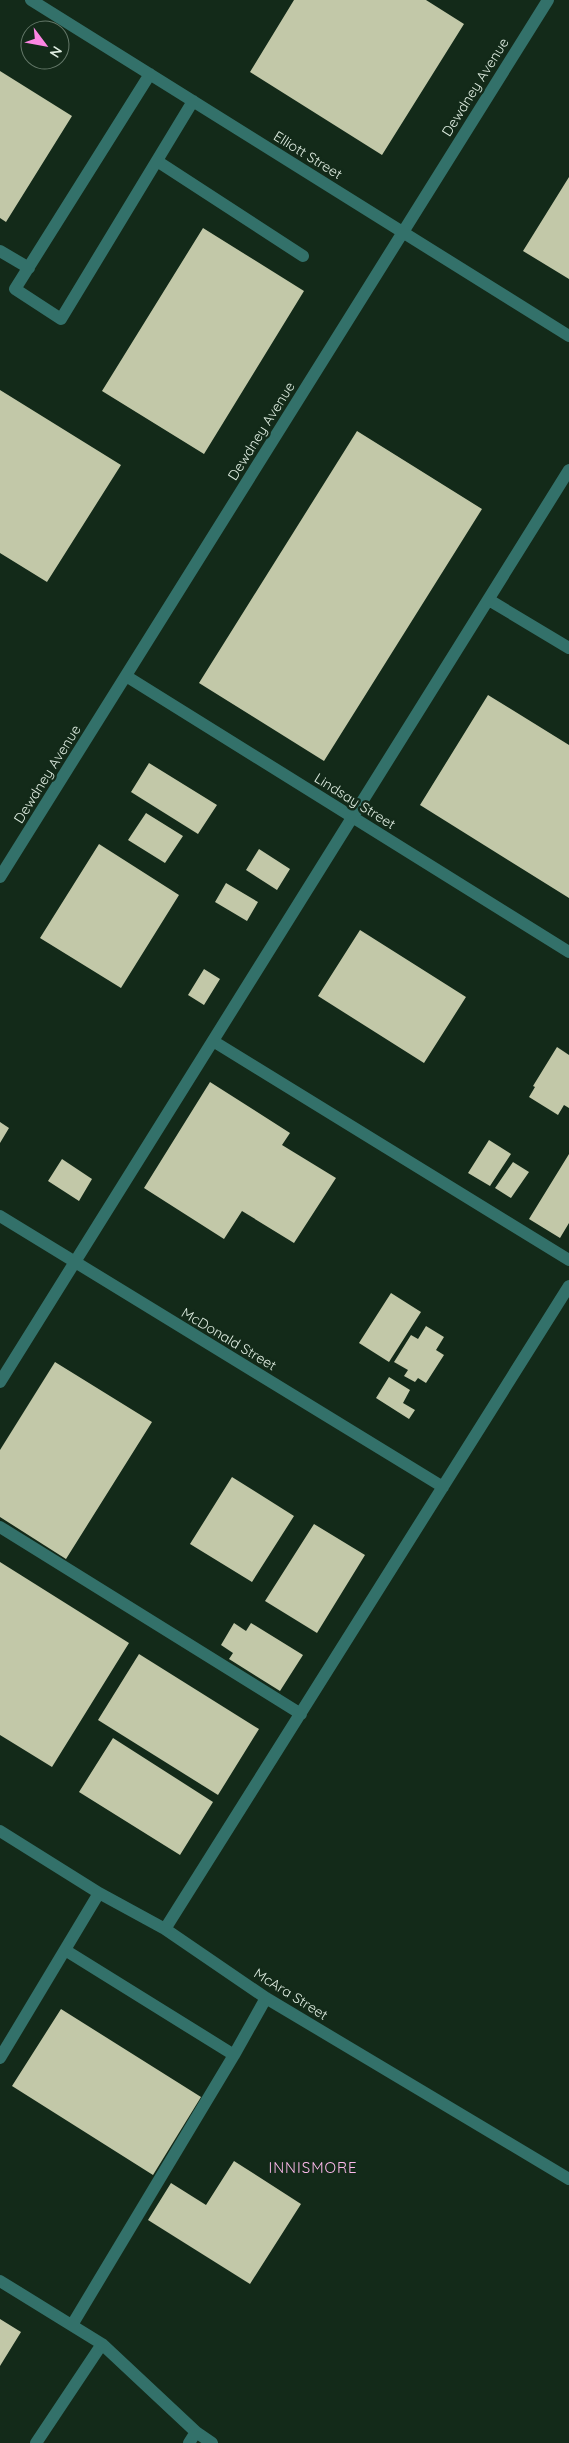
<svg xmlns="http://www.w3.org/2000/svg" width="569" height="2443" viewBox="0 0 569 2443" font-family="Quicksand,sans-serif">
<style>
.building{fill:#c2c8a8}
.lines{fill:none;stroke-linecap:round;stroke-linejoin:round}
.minor{stroke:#33716a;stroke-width:12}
.labels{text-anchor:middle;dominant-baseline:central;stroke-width:5;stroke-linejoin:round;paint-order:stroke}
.street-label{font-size:14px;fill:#deece0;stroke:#132a19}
.neighbourhood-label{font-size:15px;letter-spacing:1px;fill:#fdbaec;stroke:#132a19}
</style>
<rect width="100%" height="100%" fill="#132a19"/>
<path class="building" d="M 294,0 L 426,0 L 464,24 L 382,155 L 250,72 Z
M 0,71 L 72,116 L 6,222 L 0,218 Z
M 569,177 L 569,279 L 523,251 Z
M 203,228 L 304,291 L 204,454 L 102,391 Z
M 0,390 L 121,465 L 47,582 L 0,553 Z
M 357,431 L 482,509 L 324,761 L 199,683 Z
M 488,695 L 569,745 L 569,898 L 420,805 Z
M 149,763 L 217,805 L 198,834 L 131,792 Z
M 146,813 L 183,836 L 165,863 L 128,840 Z
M 99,844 L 179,895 L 121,988 L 40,938 Z
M 259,849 L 290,869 L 277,890 L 246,870 Z
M 226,883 L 258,902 L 247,921 L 215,902 Z
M 360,930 L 466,997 L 424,1063 L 318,996 Z
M 204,969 L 220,979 L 204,1005 L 188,995 Z
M 557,1047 L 569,1055 L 569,1108 L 564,1105 L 558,1115 L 529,1097 L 535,1087 L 533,1086 Z
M 210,1082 L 290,1133 L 282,1145 L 336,1178 L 294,1243 L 242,1211 L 224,1239 L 144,1188 Z
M 0,1122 L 9,1128 L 0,1143 Z
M 489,1140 L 511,1154 L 490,1186 L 468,1173 Z
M 569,1154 L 569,1223 L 560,1238 L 529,1219 Z
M 62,1159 L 92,1179 L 79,1201 L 48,1181 Z
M 513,1162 L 529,1172 L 511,1198 L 495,1188 Z
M 391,1293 L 421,1312 L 389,1362 L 359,1343 Z
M 426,1326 L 444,1337 L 436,1350 L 444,1355 L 426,1383 L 418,1378 L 415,1382 L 404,1376 L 408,1370 L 394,1362 L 411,1335 L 418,1339 Z
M 55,1362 L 152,1422 L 66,1559 L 0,1517 L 0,1450 Z
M 389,1377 L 410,1390 L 403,1403 L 415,1410 L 409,1419 L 376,1398 Z
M 232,1477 L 294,1516 L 252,1582 L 190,1544 Z
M 314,1524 L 365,1555 L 317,1633 L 265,1601 Z
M 0,1562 L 129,1643 L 52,1767 L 0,1735 Z
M 234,1623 L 246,1631 L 251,1623 L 303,1655 L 280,1691 L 229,1659 L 233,1653 L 221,1645 Z
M 139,1654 L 259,1729 L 218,1795 L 98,1720 Z
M 113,1738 L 213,1802 L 180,1855 L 79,1792 Z
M 61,2009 L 201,2097 L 153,2175 L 12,2086 Z
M 234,2161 L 301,2204 L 250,2284 L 148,2220 L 171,2183 L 206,2205 Z
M 0,2319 L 21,2332 L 0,2366 Z"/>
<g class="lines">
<path class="minor" d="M 31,0 L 569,336
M 150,74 L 15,289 L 61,319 L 193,101
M 157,161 L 303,256
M 0,251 L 29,268
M 489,600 L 569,648
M 126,676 L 569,952
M 0,877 L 548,0
M 213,1041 L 569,1260
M 0,1216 L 443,1487
M 0,1382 L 569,470
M 0,1527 L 301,1714
M 0,1831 L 99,1893 L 165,1929 L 266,1998 L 569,2179
M 165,1929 L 569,1286
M 65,1950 L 234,2055 L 266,1998
M 0,2058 L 99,1893
M 0,2281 L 102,2344 L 196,2432 L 212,2443
M 72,2325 L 234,2055
M 36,2443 L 102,2344
M 189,2443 L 196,2432"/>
</g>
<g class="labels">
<g class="street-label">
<text transform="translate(475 87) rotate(-58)">Dewdney Avenue</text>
<text transform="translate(308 155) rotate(32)">Elliott Street</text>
<text transform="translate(261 431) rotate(-58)">Dewdney Avenue</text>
<text transform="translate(47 774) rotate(-58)">Dewdney Avenue</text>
<text transform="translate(355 801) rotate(32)">Lindsay Street</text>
<text transform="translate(229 1339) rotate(31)">McDonald Street</text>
<text transform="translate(291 1994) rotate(32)">McAra Street</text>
</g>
<g class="neighbourhood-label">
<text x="313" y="2167">INNISMORE</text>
</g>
</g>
<g transform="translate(45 45) rotate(122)"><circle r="24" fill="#132a19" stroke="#647869"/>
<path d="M0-4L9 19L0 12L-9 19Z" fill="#fd86e3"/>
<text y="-8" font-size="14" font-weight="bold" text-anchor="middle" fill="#deece0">N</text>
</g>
</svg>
